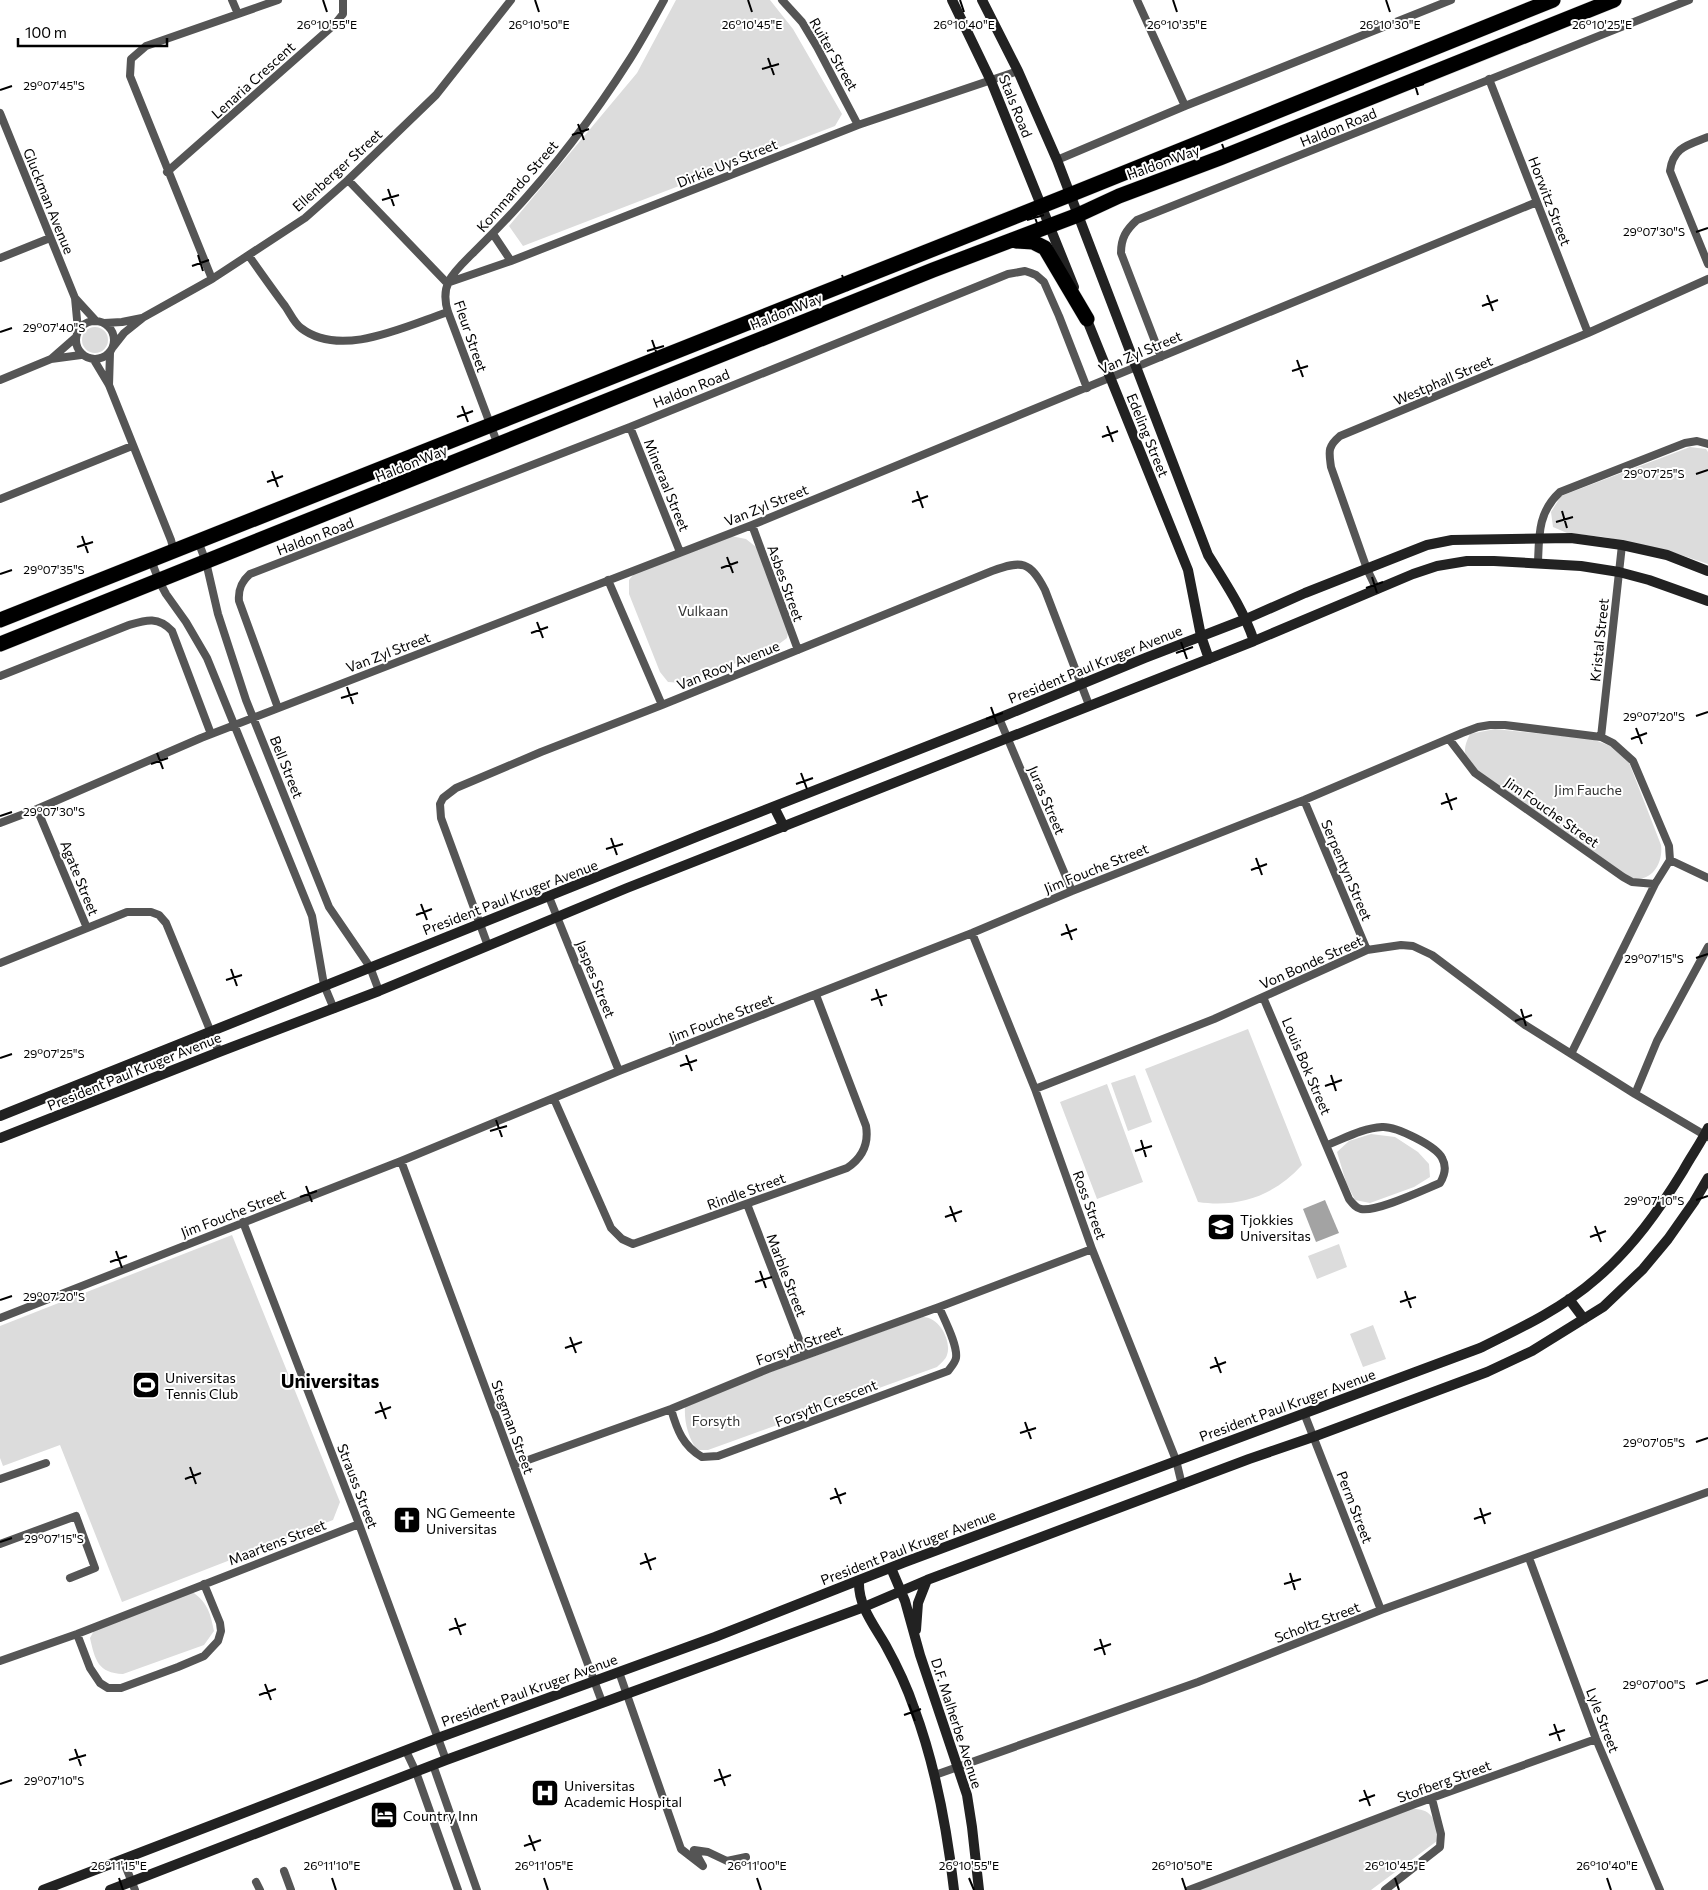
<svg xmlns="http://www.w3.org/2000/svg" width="1708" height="1890" viewBox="0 0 1708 1890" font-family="Commissioner,sans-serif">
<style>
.green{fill:#dcdcdc}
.water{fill:#a3a3a3}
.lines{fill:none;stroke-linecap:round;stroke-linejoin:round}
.highway-casing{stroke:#dbdbdb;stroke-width:16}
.street{stroke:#555;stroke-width:8}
.secondary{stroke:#222;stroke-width:10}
.highway{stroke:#000;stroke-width:15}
.ticks{fill:none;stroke:#000;stroke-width:2}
.labels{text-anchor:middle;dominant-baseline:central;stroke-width:4;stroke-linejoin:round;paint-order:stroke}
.street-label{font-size:14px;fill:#000;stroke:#fff}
.park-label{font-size:14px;fill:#333;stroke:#fff}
.poi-label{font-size:14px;fill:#000;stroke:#fff;text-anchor:start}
.district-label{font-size:19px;font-weight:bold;fill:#000;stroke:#fff}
.ticks-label{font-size:12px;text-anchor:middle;fill:#000;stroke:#fff;stroke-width:4;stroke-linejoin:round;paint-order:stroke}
</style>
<rect width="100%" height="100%" fill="#fff"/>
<path class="green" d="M 676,0 L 770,0 L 793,29 L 842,114 L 835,126 L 523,246 L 509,226 L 637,73 Z
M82 340a13 13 0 1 1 26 0a13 13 0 1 1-26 0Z
M 1690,447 L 1706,449 L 1708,452 L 1708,564 L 1666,550 L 1604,537 L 1567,533 L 1553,527 L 1551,512 L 1561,496 Z
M 731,536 L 746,539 L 756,547 L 789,626 L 787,638 L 771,650 L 682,683 L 668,682 L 660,672 L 629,594 L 629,580 L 637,570 Z
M 1495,729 L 1592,739 L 1613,747 L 1628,760 L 1661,845 C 1663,859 1656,877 1639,879 C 1636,879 1631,877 1627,877 L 1479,772 C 1464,758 1461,752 1470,734 Z
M 1248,1029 L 1302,1165 C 1274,1196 1238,1208 1198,1202 L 1145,1069 Z
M 1135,1075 L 1152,1122 L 1128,1131 L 1111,1083 Z
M 1107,1084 L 1143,1182 L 1097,1199 L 1060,1102 Z
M 1371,1134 L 1395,1137 L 1418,1152 L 1429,1164 L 1430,1177 L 1414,1187 L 1370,1203 L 1355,1200 L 1346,1182 L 1337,1152 L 1349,1141 Z
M 232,1235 L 340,1502 L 333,1520 L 122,1602 L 60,1445 L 3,1466 L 0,1458 L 0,1326 Z
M 1339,1244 L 1347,1267 L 1317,1279 L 1308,1256 Z
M 922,1317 C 939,1316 952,1341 947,1355 C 946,1359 940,1364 937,1367 L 708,1450 L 697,1450 C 688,1437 684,1422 685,1406 L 697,1399 Z
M 1373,1325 L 1386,1359 L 1363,1367 L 1350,1334 Z
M 191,1591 C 207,1602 210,1611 214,1631 L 204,1645 L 123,1674 C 98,1673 95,1660 90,1638 L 97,1625 Z
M 1408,1807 C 1413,1809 1420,1809 1425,1811 C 1435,1816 1440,1831 1437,1841 L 1371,1890 L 1195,1890 Z"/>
<path class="water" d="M 1325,1200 L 1339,1233 L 1316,1242 L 1303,1209 Z"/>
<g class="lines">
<g class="highway-casing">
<path id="highway" d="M 1016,241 L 1033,242 L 1045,248 L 1087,319
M 0,620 L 1077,192 L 1553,0
M 0,644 L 933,270 L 1078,215 L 1119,196 L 1220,158 L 1614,0"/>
</g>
<path class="street" d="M 232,0 L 238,14
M 782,0 L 802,22 L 817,47 L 858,125
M 1137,0 L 1185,106
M 1489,79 L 1588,333
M 0,113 L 75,298 L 78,330
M 1708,137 C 1688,145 1673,147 1670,171 L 1708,264
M 1057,160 L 1185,106 L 1451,0
M 167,172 L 335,24 L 343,14 L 343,0
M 348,180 L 447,283
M 493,234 L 511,261
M 249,256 C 261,273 273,290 285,306 C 290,313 294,323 301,328 C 341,359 406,326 448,312
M 0,258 L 50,238
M 212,279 L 130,76 L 131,59 L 146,46 L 278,0
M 447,283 L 511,261 L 858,125 L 1018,71
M 75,298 L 96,321
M76 340a19 19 0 1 1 38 0a19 19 0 1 1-38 0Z
M 104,323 L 122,322 L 142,318
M 113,347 L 124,333 L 144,317 L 212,279 L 305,218 L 348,180 L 436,95 L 511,0
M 1161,357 L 1121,253 C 1121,238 1126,230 1137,220 L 1689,0
M 51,359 L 75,338
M 94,360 L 109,385 L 171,540 L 174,551
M 0,380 L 51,359 L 81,355
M 109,385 L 110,353
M 630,427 L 680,552
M 498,445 L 448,312 C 439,284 454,272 472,254 C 532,196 585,130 630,59 C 642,40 653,20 664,0
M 0,499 L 132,446
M 752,525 L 798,650
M 198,541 L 206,562 L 218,614 L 246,700 L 329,907 L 370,967 L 379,991
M 151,560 L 159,581 L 166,594 L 186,622 L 207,658 L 218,685 L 312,916 L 324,985 L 334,1009
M 1538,563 C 1539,535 1538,512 1560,492 L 1685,443 L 1697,441 L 1708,444
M 608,580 L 662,705
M 1377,590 L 1367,569 L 1331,467 C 1329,452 1327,447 1340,436 L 1588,333 L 1708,279
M 0,676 L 129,625 C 146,620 158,616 172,631 L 211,734
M 278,708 L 239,601 C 238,590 241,582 250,574 L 630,427 L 1008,274 L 1025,271 L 1031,273 L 1036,275 L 1044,282 L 1059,316 L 1087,388
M 999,718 L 1072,891
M 1601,737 L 1622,545
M 1449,739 L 1475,773 L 1623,877 L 1632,882 L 1655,884
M 1304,800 L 1367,950
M 37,809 L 87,928
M 0,823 L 37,809 L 201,738 L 752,525 L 1537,202
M 1670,860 L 1708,878
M 549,897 L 619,1071
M 972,933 L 1035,1089 L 1092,1249 L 1176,1460 L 1182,1485
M 488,946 L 441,818 L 440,804 L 443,798 L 456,788 L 541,752 L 662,705 L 992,571 C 1022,560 1030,561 1045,590 L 1089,705
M 0,963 L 127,912 L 151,912 L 159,915 L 166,923 L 219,1052
M 1263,997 L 1349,1199 C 1353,1204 1356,1208 1361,1209 C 1377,1212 1423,1190 1440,1183 C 1445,1175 1447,1167 1442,1158 C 1436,1146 1396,1126 1382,1127 C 1363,1128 1345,1138 1327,1145
M 1035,1089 L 1214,1019 L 1367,950 L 1401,945 L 1413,946 L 1432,955 L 1525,1025 L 1635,1094 L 1708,1137
M 1635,1094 L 1657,1041 L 1708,947
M 554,1099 L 611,1228 L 622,1239 L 633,1244 L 847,1168 C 862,1158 869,1144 866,1126 L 816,995
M 401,1161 L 602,1702
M 747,1204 L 805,1355
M 243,1222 L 359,1524 L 446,1760
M 0,1318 L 401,1161 L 619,1071 L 972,933 L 1072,891 L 1304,800 L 1462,733 L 1478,727 L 1490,725 L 1505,725 L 1601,737 L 1613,743 L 1633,761 L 1669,846 L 1670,860 L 1655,884 L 1571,1054
M 671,1409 C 677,1430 683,1446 702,1457 L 718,1456 L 948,1371 C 951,1367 955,1363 956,1358 C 958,1345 944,1319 939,1307
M 1304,1413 L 1381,1610
M 514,1465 L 671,1409 L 768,1369 L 939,1307 L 1092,1249
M 0,1479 L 46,1463
M 0,1544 L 76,1516 L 95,1568 L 70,1578
M 1529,1558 L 1596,1739 L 1660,1890
M 77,1634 L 90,1668 L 100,1683 L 108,1688 L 121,1688 L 178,1667 L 204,1656 L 218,1641 L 221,1631 L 220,1623 L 204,1584
M 0,1661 L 77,1634 L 359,1524
M 619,1672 L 681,1849 L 703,1866 L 694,1850 L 708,1852 L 727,1861 L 746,1857
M 406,1751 L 416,1772 L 458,1890
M 433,1765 L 477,1890
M 935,1775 L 1198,1682 L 1381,1610 L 1708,1492
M 123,1860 L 135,1890
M 284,1871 L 291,1890
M 256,1882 L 260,1890
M 1189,1890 L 1415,1804 L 1596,1739
M 1385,1890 L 1440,1847 L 1441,1834 L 1432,1799"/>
<path class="secondary" d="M 952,0 L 991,81 L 1074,287
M 982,0 L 1018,71 L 1057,160 L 1208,555 C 1226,584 1243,609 1254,641
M 1085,315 L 1188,570 L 1201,636 L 1209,659
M 774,807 L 784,827
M 0,1116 L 701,835 L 999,718 L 1145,658 L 1246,619 L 1305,593 L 1427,545 L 1452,540 L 1571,538 L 1622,545 L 1667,555 L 1708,571
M 0,1138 L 219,1052 L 379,991 L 627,888 L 1254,641 L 1413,574 L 1437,566 L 1467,561 L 1494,561 L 1581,566 L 1619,572 L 1649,580 L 1708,601
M 1569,1299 L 1584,1319
M 891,1568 L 905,1601 L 920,1655 L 967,1795 L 972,1827 L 979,1890
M 859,1581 C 858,1606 874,1625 886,1646 C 897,1666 907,1687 914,1708 C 936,1767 947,1828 954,1890
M 916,1630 L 918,1603 L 927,1580
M 43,1890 L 438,1738 L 715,1637 L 905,1562 L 1480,1348 C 1521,1328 1563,1308 1597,1278 C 1633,1247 1659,1210 1683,1171 C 1691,1156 1701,1143 1708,1128
M 110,1890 L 446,1760 L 864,1607 L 927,1580 L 1249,1459 L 1313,1437 L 1487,1372 L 1532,1351 L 1603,1307 L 1643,1269 L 1668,1239 L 1694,1202 L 1708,1178"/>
<use href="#highway" class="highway"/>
</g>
<path class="ticks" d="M 323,0 L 327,12M 535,0 L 539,12M 748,0 L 752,12M 960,0 L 964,12M 1173,0 L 1177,12M 1386,0 L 1390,12M 1598,0 L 1602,12M 768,58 L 774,75M 762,69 L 779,64M 1413,78 L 1418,95M 1407,89 L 1424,84M 0,90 L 12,86M 578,124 L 584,140M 572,135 L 589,129M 1222,144 L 1228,160M 1217,155 L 1234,149M 388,189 L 394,206M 382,200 L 399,195M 1032,209 L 1038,226M 1027,220 L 1044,215M 1696,232 L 1708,228M 198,255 L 203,271M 192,266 L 209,260M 842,275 L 848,291M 837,286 L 854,280M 1487,295 L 1493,311M 1482,306 L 1498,300M 0,332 L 12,328M 652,340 L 658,357M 647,351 L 664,346M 1297,360 L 1303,377M 1292,371 L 1308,366M 462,406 L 468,422M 457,417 L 473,411M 1107,426 L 1113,442M 1102,437 L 1118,431M 272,471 L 278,487M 1696,474 L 1708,470M 267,482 L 283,476M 917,491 L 923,508M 912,502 L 928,496M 1562,511 L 1567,528M 1556,522 L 1573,517M 82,536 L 88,553M 77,547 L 93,542M 727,557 L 733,573M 721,568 L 738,562M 0,574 L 12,570M 1372,577 L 1377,593M 1366,588 L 1383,582M 537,622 L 543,638M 531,633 L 548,627M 1181,642 L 1187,659M 1176,653 L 1193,647M 347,687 L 353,704M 341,698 L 358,693M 991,707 L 997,724M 1696,716 L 1708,712M 986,719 L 1003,713M 1636,728 L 1642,744M 1631,739 L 1647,733M 157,753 L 163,769M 151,764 L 168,758M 801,773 L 807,789M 796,784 L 813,778M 1446,793 L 1452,810M 1441,804 L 1457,798M 0,816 L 12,812M 611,838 L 617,855M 606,849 L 623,844M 1256,858 L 1262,875M 1251,870 L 1267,864M 421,904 L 427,920M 416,915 L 432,909M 1066,924 L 1072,940M 1061,935 L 1077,929M 1696,958 L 1708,954M 231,969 L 237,986M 226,980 L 242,975M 876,989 L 882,1006M 871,1000 L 887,995M 1521,1009 L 1526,1026M 1515,1021 L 1532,1015M 686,1055 L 692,1071M 0,1058 L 12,1054M 680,1066 L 697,1060M 1331,1075 L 1336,1091M 1325,1086 L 1342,1080M 496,1120 L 502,1137M 490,1131 L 507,1126M 1141,1140 L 1146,1157M 1135,1151 L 1152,1146M 306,1186 L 312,1202M 300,1197 L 317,1191M 1696,1200 L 1708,1196M 950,1206 L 956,1222M 945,1217 L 962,1211M 1595,1226 L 1601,1242M 1590,1237 L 1606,1231M 116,1251 L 122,1268M 110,1262 L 127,1256M 760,1271 L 766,1288M 755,1282 L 772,1277M 1405,1291 L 1411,1308M 0,1300 L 12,1296M 1400,1302 L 1416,1297M 570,1337 L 576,1353M 565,1348 L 582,1342M 1215,1357 L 1221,1373M 1210,1368 L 1226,1362M 380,1402 L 386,1419M 375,1413 L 391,1407M 1025,1422 L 1031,1439M 1020,1433 L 1036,1428M 1696,1442 L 1708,1438M 190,1467 L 196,1484M 185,1479 L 201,1473M 835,1488 L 841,1504M 830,1499 L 846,1493M 1480,1508 L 1485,1524M 1474,1519 L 1491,1513M 0,1542 L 12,1538M 645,1553 L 651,1570M 640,1564 L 656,1558M 1290,1573 L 1295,1590M 1284,1584 L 1301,1579M 455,1618 L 461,1635M 449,1630 L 466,1624M 1100,1639 L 1105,1655M 1094,1650 L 1111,1644M 265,1684 L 271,1700M 1696,1684 L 1708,1680M 259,1695 L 276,1689M 909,1704 L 915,1721M 904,1715 L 921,1709M 1554,1724 L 1560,1741M 1549,1735 L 1565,1730M 75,1749 L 81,1766M 69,1760 L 86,1755M 719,1769 L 725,1786M 714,1781 L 731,1775M 0,1784 L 12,1780M 1364,1790 L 1370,1806M 1359,1801 L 1375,1795M 529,1835 L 535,1851M 524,1846 L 541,1840M 119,1878 L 123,1890M 332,1878 L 336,1890M 544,1878 L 548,1890M 757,1878 L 761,1890M 969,1878 L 974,1890M 1182,1878 L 1186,1890M 1395,1878 L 1399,1890M 1607,1878 L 1611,1890"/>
<defs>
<g id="school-square" transform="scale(1.4375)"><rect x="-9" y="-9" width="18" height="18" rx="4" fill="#000" stroke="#fff"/><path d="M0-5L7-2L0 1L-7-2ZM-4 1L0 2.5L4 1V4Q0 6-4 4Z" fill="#fff"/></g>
<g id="stadium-square" transform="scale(1.4375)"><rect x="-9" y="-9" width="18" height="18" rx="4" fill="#000" stroke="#fff"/><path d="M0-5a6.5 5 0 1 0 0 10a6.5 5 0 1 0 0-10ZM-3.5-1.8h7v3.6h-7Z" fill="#fff"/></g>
<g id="church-square" transform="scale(1.4375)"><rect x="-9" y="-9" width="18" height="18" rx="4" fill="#000" stroke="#fff"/><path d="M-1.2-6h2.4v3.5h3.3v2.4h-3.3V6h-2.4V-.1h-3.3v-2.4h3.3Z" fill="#fff"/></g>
<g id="hospital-square" transform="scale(1.4375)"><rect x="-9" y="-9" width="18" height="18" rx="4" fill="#000" stroke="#fff"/><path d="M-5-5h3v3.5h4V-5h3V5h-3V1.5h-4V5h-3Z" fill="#fff"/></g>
<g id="hotel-square" transform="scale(1.4375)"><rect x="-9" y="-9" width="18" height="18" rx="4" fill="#000" stroke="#fff"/><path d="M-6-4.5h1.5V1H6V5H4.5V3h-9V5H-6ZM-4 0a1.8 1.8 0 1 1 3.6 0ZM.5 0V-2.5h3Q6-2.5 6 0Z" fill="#fff"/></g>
</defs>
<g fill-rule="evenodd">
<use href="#school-square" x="1221" y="1227"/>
<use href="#stadium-square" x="146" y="1385"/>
<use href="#church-square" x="407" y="1520"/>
<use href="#hospital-square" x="545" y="1793"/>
<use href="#hotel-square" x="384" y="1815"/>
</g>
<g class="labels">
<g class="street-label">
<text transform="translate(834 54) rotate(60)">Ruiter Street</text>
<text transform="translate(253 80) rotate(-42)">Lenaria Crescent</text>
<text transform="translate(1016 106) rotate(68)">Stals Road</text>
<text transform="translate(1338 127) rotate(-22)">Haldon Road</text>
<text transform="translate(1163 162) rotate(-20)">Haldon Way</text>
<text transform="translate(727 163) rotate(-22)">Dirkie Uys Street</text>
<text transform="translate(337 170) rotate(-42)">Ellenberger Street</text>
<text transform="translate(517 186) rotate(-49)">Kommando Street</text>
<text transform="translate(49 201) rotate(68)">Gluckman Avenue</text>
<text transform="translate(1550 201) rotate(69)">Horwitz Street</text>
<text transform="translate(786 311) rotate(-22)">Haldon Way</text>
<text transform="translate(471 336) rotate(71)">Fleur Street</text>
<text transform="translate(1140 352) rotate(-23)">Van Zyl Street</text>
<text transform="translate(1443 380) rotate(-23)">Westphall Street</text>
<text transform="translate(691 388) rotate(-22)">Haldon Road</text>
<text transform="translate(1148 435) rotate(68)">Edeling Street</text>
<text transform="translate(411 463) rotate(-22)">Haldon Way</text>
<text transform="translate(667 485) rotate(68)">Mineraal Street</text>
<text transform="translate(766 505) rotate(-22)">Van Zyl Street</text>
<text transform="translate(315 536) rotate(-21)">Haldon Road</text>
<text transform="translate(786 583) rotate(70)">Asbes Street</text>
<text transform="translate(1599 640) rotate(-84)">Kristal Street</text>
<text transform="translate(388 652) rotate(-21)">Van Zyl Street</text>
<text transform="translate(1095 664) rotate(-22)">President Paul Kruger Avenue</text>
<text transform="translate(728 665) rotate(-22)">Van Rooy Avenue</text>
<text transform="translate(287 767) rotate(68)">Bell Street</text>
<text transform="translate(1047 800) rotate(67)">Juras Street</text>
<text transform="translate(1552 812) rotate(35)">Jim Fouche Street</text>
<text transform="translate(1096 868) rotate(-22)">Jim Fouche Street</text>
<text transform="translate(1347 870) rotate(67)">Serpentyn Street</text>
<text transform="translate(80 878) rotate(68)">Agate Street</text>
<text transform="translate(510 897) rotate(-21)">President Paul Kruger Avenue</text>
<text transform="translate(1311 962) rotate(-24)">Von Bonde Street</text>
<text transform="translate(596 979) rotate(68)">Jaspes Street</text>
<text transform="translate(721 1018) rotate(-21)">Jim Fouche Street</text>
<text transform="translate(1307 1066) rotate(67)">Louis Bok Street</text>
<text transform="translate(134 1071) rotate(-22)">President Paul Kruger Avenue</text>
<text transform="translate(746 1191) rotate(-20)">Rindle Street</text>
<text transform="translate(1090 1205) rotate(70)">Ross Street</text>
<text transform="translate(233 1213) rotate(-21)">Jim Fouche Street</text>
<text transform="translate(787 1275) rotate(69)">Marble Street</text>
<text transform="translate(799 1345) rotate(-20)">Forsyth Street</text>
<text transform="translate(826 1403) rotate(-21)">Forsyth Crescent</text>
<text transform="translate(1287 1405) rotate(-20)">President Paul Kruger Avenue</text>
<text transform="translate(513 1427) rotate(70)">Stegman Street</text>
<text transform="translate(358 1486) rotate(69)">Strauss Street</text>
<text transform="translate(1355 1507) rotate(69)">Perm Street</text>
<text transform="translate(277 1542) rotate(-21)">Maartens Street</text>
<text transform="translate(908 1547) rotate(-21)">President Paul Kruger Avenue</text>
<text transform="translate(1317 1622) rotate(-21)">Scholtz Street</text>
<text transform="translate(529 1690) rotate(-20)">President Paul Kruger Avenue</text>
<text transform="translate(1603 1720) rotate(69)">Lyle Street</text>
<text transform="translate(957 1723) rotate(72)">D.F. Malherbe Avenue</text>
<text transform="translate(1444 1781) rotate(-20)">Stofberg Street</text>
</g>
<g class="park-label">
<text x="703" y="610">Vulkaan</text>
<text x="1588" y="789">Jim Fauche</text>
<text x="716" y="1420">Forsyth</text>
</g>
<g class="poi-label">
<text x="1240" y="1219">Tjokkies<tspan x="1240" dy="16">Universitas</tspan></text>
<text x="165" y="1377">Universitas<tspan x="165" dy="16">Tennis Club</tspan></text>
<text x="426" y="1512">NG Gemeente<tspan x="426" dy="16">Universitas</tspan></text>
<text x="564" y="1785">Universitas<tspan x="564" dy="16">Academic Hospital</tspan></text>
<text x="403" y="1815">Country Inn</text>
</g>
<g class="district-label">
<text x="330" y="1380">Universitas</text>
</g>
</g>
<g class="ticks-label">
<text x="327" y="29">26°10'55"E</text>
<text x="539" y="29">26°10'50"E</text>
<text x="752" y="29">26°10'45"E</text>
<text x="964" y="29">26°10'40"E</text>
<text x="1602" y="29">26°10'25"E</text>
<text x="1177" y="29">26°10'35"E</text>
<text x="1390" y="29">26°10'30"E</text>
<text x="54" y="90">29°07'45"S</text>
<text x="1654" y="236">29°07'30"S</text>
<text x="54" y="332">29°07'40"S</text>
<text x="1654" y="478">29°07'25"S</text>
<text x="54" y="574">29°07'35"S</text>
<text x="1654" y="721">29°07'20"S</text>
<text x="54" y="816">29°07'30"S</text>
<text x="1654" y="963">29°07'15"S</text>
<text x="54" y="1058">29°07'25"S</text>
<text x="1654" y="1205">29°07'10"S</text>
<text x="54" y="1301">29°07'20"S</text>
<text x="1654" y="1447">29°07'05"S</text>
<text x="54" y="1543">29°07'15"S</text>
<text x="1654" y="1689">29°07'00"S</text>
<text x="54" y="1785">29°07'10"S</text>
<text x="119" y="1870">26°11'15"E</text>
<text x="332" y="1870">26°11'10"E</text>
<text x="544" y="1870">26°11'05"E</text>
<text x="757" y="1870">26°11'00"E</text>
<text x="969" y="1870">26°10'55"E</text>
<text x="1182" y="1870">26°10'50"E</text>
<text x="1395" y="1870">26°10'45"E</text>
<text x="1607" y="1870">26°10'40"E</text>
</g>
<path d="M18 38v8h149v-8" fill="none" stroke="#000000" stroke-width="2.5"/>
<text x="25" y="38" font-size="15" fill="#000000" stroke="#ffffff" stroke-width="4" paint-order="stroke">100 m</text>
</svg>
